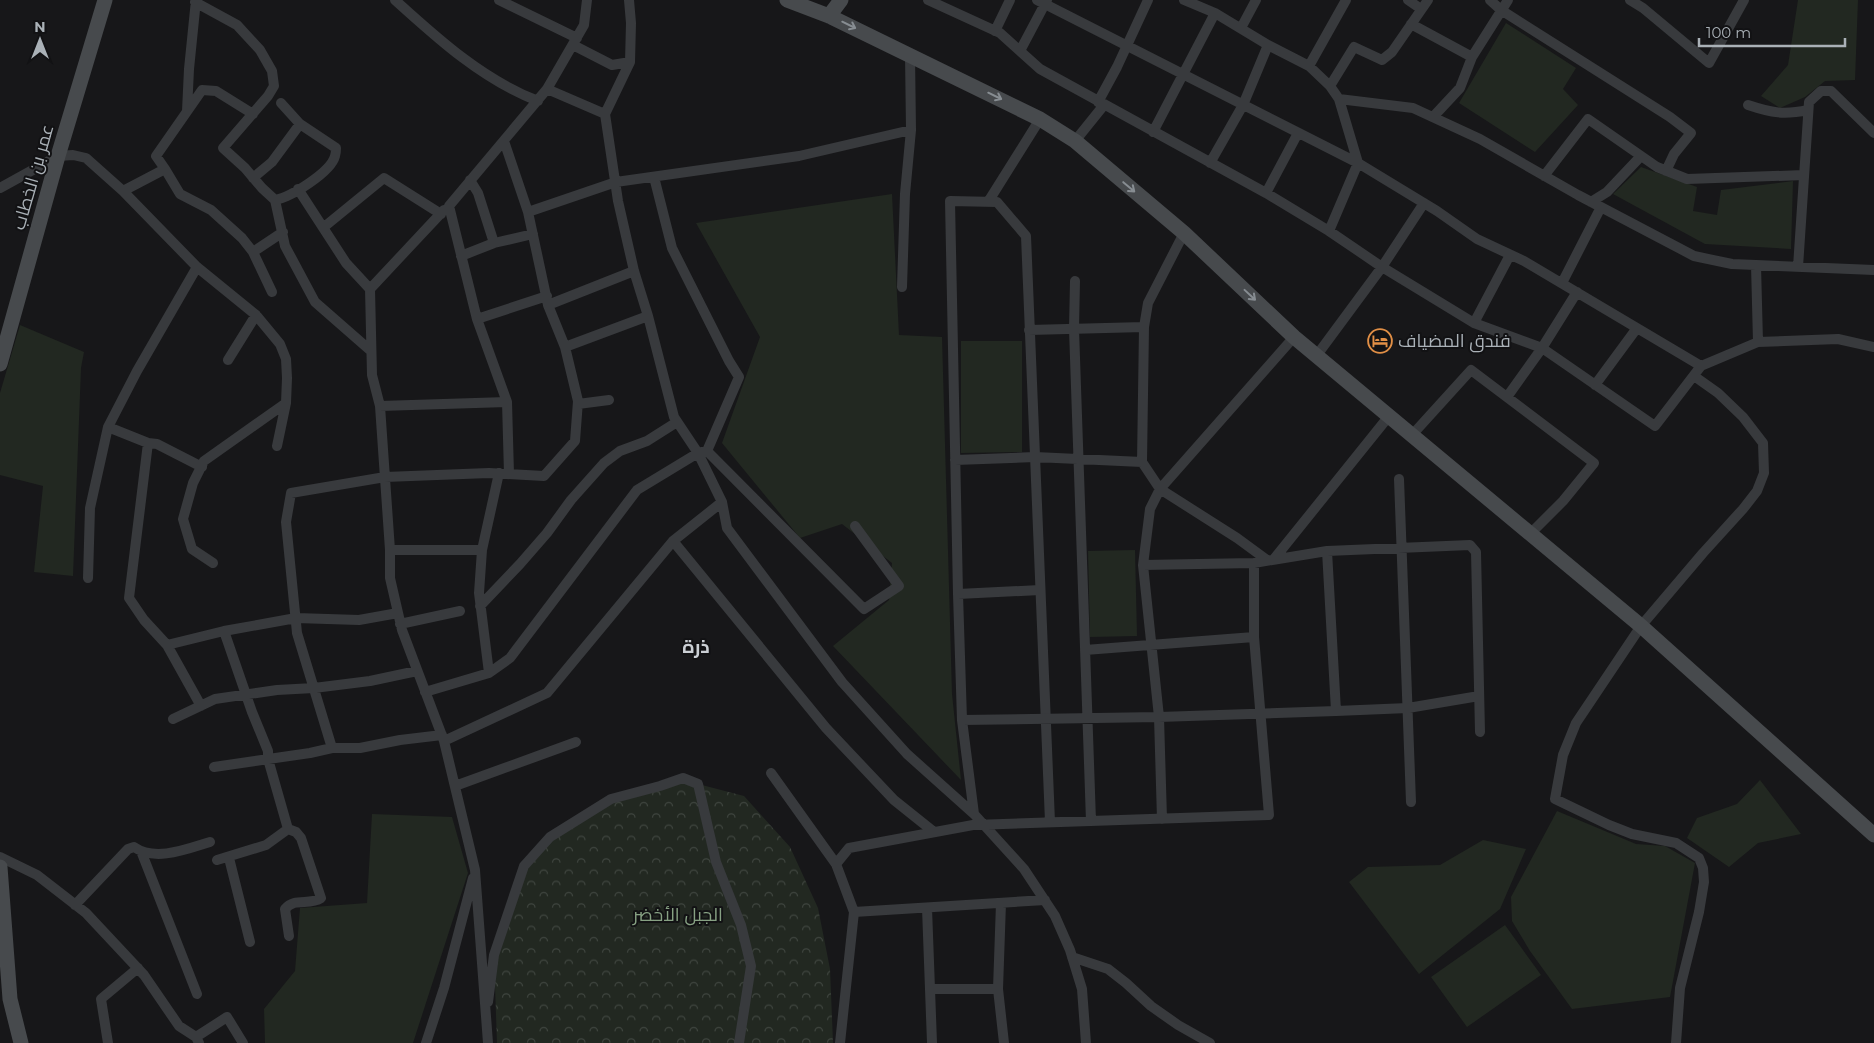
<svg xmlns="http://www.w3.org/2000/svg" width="1874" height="1043" viewBox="0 0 1874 1043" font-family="Montserrat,Cairo,sans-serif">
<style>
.grass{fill:#222821}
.forest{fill:url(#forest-crowns)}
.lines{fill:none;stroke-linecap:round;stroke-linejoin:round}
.street{stroke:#383a3d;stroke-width:10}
.secondary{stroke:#474a4d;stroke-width:15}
.oneway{stroke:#878d92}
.labels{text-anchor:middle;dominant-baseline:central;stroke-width:4;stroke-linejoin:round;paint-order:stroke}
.street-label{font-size:18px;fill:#aab1b7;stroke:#121214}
.poi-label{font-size:18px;fill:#aab1b7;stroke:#121214;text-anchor:start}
.park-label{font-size:18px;fill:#87a183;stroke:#121214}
.neighbourhood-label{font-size:19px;font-weight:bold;fill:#cbcfd4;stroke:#121214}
</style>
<defs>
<pattern id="forest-crowns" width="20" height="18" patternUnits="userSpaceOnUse" patternTransform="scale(1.25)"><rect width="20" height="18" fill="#222821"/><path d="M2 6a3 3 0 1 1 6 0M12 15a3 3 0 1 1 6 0" fill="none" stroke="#3f453f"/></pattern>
</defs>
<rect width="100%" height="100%" fill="#171719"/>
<path class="grass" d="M 1798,0 L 1858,0 L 1855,80 L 1825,81 L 1805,97 L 1780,108 L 1761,96 L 1788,65 Z
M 1506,23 L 1576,68 L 1563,89 L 1578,105 L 1535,152 L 1459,103 Z
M 1641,167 L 1697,187 L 1693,211 L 1717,215 L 1721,190 L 1793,181 L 1791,249 L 1705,244 L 1613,194 Z
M 892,194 L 899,335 L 942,337 L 952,694 L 961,780 L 833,646 L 889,600 L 892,563 L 842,524 L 800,538 L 722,443 L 760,337 L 696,223 Z
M 20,325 L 84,352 L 81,368 L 73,576 L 34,572 L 43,486 L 0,475 L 0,393 Z
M 961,341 L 1022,341 L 1022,452 L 961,453 Z
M 1135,550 L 1137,636 L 1090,637 L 1088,551 Z
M 1760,780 L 1801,834 L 1758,843 L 1729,867 L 1687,838 L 1697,818 L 1737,804 Z
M 1557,811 L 1636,844 L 1665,846 L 1695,863 L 1670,997 L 1572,1009 L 1530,951 L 1512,921 L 1511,897 Z
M 372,814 L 452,817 L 468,873 L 413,1043 L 265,1043 L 264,1009 L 295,971 L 300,908 L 367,903 Z
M 1483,840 L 1526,849 L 1500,909 L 1419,974 L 1349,882 L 1368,867 L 1440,865 Z
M 1505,925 L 1541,975 L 1467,1027 L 1431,977 Z"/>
<path class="forest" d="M 683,778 L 698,784 L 744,796 L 790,847 L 818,908 L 830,969 L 833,1043 L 497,1043 L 494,955 L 524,866 L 550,837 L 611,799 Z"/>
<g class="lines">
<path class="street" d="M 395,0 C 438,39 483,80 538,101
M 499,0 L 577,38
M 629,0 L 631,23 L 630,62 L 605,114 L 618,201 L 634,271 L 648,316 L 674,417 L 698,453 L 722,502 L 727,528 L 842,682 L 907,754 L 974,814 L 1024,869 L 1055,916 L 1070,950 L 1082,989 L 1086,1043
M 928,0 L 1000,33 L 1040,69 L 1266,193 L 1329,231 L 1382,267 L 1474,323 L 1542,348 L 1655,426 L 1701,366 L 1758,342 L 1838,339 L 1874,347
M 1037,0 L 1358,163 L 1437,211 L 1477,239 L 1524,261 L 1701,366
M 1184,0 L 1215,13 L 1268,45 L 1309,66 L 1330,86 L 1339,99 L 1358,163 L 1329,231
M 1408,0 L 1421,9
M 1490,0 L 1501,10 L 1670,117 L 1691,133 L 1674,154 L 1666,171
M 1630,0 L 1643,8 L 1709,63 L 1744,0
M 195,2 L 237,25 L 260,50 L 272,71 L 274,86 L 268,96 L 223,148 L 245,168 L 262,188 L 275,200 L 285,246 L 315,302 L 371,351
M 1411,24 L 1472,57 L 1508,0
M 1241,28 L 1256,0
M 995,31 L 1010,0
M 573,45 L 612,65 L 630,62
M 1020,51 L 1047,0
M 1309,66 L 1346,0
M 1330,86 L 1354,47 L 1382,60 L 1392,52 L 1428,0
M 547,89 L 605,114
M 1339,99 L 1413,108 L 1480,139 L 1578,195 L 1694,256 L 1732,264 L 1874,270
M 1098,102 L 1117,67 L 1148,0
M 1748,105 C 1772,113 1784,115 1808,110
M 187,111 L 189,69 L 196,0
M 1433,117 L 1460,88 L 1472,57
M 1153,132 L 1215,13
M 1075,141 L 1104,105
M 1210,163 L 1243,105 L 1268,45
M 165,169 L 180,194 L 211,210 L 242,238 L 253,252 L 272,292
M 1544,176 L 1588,119 L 1657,167 L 1687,179 L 1804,175
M 253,178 L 272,162 L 300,124
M 470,180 L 478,193 L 494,243
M 0,188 L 58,156 L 73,155 L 86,158 L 123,191 L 197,267 L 256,315 L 280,344 L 286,359 L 287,378 L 286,403 L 277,446
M 298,189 L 346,263 L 370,289 L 372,375 L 380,406 L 390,550 L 390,578 L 402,630 L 444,741 L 475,870 L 488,1043
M 123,191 L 165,169 L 156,156 L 202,90 L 216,91 L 253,114
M 1266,193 L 1298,133
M 275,200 C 291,197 331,172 335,156 C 336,153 336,151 336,148 L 300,124 L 281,103
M 988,202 L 1040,119
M 1591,202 L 1607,192 L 1641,156
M 528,212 L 616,182 L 799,156 L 911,130
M 324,227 L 384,178 L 441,214
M 1184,233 L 1148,303 L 1144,327 L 1142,462 L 1160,489 L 1237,538 L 1267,560
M 253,252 L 283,232
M 461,256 L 494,243 L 533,234
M 1756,265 L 1758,342
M 1798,267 L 1809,102 L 1821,91 L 1831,91 L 1874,133
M 1075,281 L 1074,329 L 1091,821
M 1562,283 L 1601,207
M 902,287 L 905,194 L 911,130 L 910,55
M 370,289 L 444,210
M 548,305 L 634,271
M 477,319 L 547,296
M 1474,323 L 1510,255
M 1029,330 L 1144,327
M 565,347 L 648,316
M 1317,355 L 1382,267 L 1424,203
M 228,360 L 256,315
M 1595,385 L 1637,328
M 1507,397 L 1542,348 L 1577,292
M 578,404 L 609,400
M 380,406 L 507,402
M 108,427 L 148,443 L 157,444 L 202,467
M 1412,435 L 1471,370 L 1594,463 L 1563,501 L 1530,534
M 148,443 L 129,598 L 144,620 L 167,645 L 201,706
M 707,451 L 864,609 L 899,586 L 855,526
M 955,460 L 1035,457 L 1142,462
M 509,474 L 507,402 L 477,319 L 449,206 L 547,89 L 584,25 L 587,0
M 1399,479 L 1411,802
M 673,541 L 826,728 L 894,800 L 934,832
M 390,550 L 482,550
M 1327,551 L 1336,711
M 1274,559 L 1389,416
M 213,563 L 192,549 L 183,519 L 193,483 L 204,461 L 286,403
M 1143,565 L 1254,563 L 1327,551 L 1470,545 L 1476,552 L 1480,732
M 88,578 L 90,508 L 108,427 L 137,371 L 197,267
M 958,594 L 1040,590
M 480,606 L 520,564 L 547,533 L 571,500 L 604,463 L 620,451 L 647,441 L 677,422
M 400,624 L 460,611
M 224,631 L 252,712 L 268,751 L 268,759 L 288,829
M 167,645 L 224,631 L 296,618 L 359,620 L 398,613
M 1085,650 L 1254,637
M 489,673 L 479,593 L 482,550 L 499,473
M 425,692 L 489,673 L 510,658 L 637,490 L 698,453 L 707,451 L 739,377 L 729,361 L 672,248 L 654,177
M 173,719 L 215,699 L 277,690 L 314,688 L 370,681 L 417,671
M 962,720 L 1159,717 L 1336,711 L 1408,708 L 1479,696
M 444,741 L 547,693 L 673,541 L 722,502
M 332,748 L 297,633 L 286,522 L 291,493 L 385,477 L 489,473 L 544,476 L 575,441 L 578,401 L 565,347 L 548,305 L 528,212 L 504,141
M 214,767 L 310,753 L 332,748 L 360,748 L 400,740 L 442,735
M 771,773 L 836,864 L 854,912 L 840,1043
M 455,786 L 576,742
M 974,814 L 962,720 L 958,594 L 950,201 L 997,202 L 1026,236 L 1050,822
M 1162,819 L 1159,717 L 1143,565 L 1150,509 L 1160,489 L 1294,337
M 288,829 L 296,832 L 301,838 L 321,898 C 309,906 295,897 285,909 L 289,936
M 141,851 L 197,994
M 0,857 L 37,875 L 86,913 L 144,975 L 179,1026 L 196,1037 L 199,1043
M 229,858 L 250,942
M 217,860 L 266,845 L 288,829
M 836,864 L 849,848 L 973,825 L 1269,815 L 1254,637 L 1254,563
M 1001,903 L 998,989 L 1004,1043
M 75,905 L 128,849 L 134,847 C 155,862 187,849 210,842
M 927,908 L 932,1043
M 854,912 L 1045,900
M 1072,957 L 1108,969 L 1126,983 L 1151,1006 L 1178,1025 L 1210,1043
M 930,989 L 998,989
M 488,1002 L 494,955 L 524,866 L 550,837 L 611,799 L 660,786 L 683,778 L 698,784 L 716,862 L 741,925 L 751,966 L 739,1043
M 196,1037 L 227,1017 L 243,1043
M 108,1043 L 101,999 L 138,968
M 426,1043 L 444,988 L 473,878
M 1676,1043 L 1680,988 L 1699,912 L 1704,882 L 1703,868 L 1699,858 L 1676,843 L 1632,834 L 1609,825 L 1555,799 L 1563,755 L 1576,723 L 1641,626 L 1703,553 L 1743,509 L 1757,491 L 1764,473 L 1763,443 L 1743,417 L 1718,393 L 1694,376"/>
<path class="secondary" d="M 787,0 L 829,16 L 1040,119 L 1075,141 L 1184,233 L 1294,337 L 1641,626 L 1874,835
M 829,16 L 841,0
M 0,364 L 58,156 L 105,0
M 0,867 L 10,999 L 21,1043"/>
</g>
<defs><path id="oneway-shaft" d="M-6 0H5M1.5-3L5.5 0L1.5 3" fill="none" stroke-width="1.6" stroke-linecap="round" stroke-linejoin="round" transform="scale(1.25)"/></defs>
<g class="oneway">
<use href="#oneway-shaft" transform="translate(849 25) rotate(26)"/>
<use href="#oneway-shaft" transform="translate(995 96) rotate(26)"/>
<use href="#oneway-shaft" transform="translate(1129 187) rotate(40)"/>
<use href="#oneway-shaft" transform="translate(1250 295) rotate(43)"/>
</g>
<defs>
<g id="hotel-ring" transform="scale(1.25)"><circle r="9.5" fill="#121214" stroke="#e18f46" stroke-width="1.5"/><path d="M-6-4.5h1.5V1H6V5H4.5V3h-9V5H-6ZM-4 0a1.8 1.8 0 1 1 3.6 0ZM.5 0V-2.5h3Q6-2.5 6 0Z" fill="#e18f46"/></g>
</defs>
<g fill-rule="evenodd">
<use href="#hotel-ring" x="1380" y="341"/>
</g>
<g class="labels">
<g class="street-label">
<text transform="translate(33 177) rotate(-74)">عمر بن الخطاب</text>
</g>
<g class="poi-label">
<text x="1398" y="341">فندق المضياف</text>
</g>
<g class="park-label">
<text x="678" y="915">الجبل الأخضر</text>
</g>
<g class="neighbourhood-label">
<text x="696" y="646">ذرة</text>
</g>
</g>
<g transform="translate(40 40)" stroke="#121214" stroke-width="4" paint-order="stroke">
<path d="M0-4L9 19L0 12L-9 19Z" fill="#aab1b7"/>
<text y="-8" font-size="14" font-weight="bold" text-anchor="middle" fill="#aab1b7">N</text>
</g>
<path d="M1699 38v8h146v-8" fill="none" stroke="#aab1b7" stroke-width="2.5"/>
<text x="1706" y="38" font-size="15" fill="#aab1b7" stroke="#121214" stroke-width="4" paint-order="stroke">100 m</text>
</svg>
